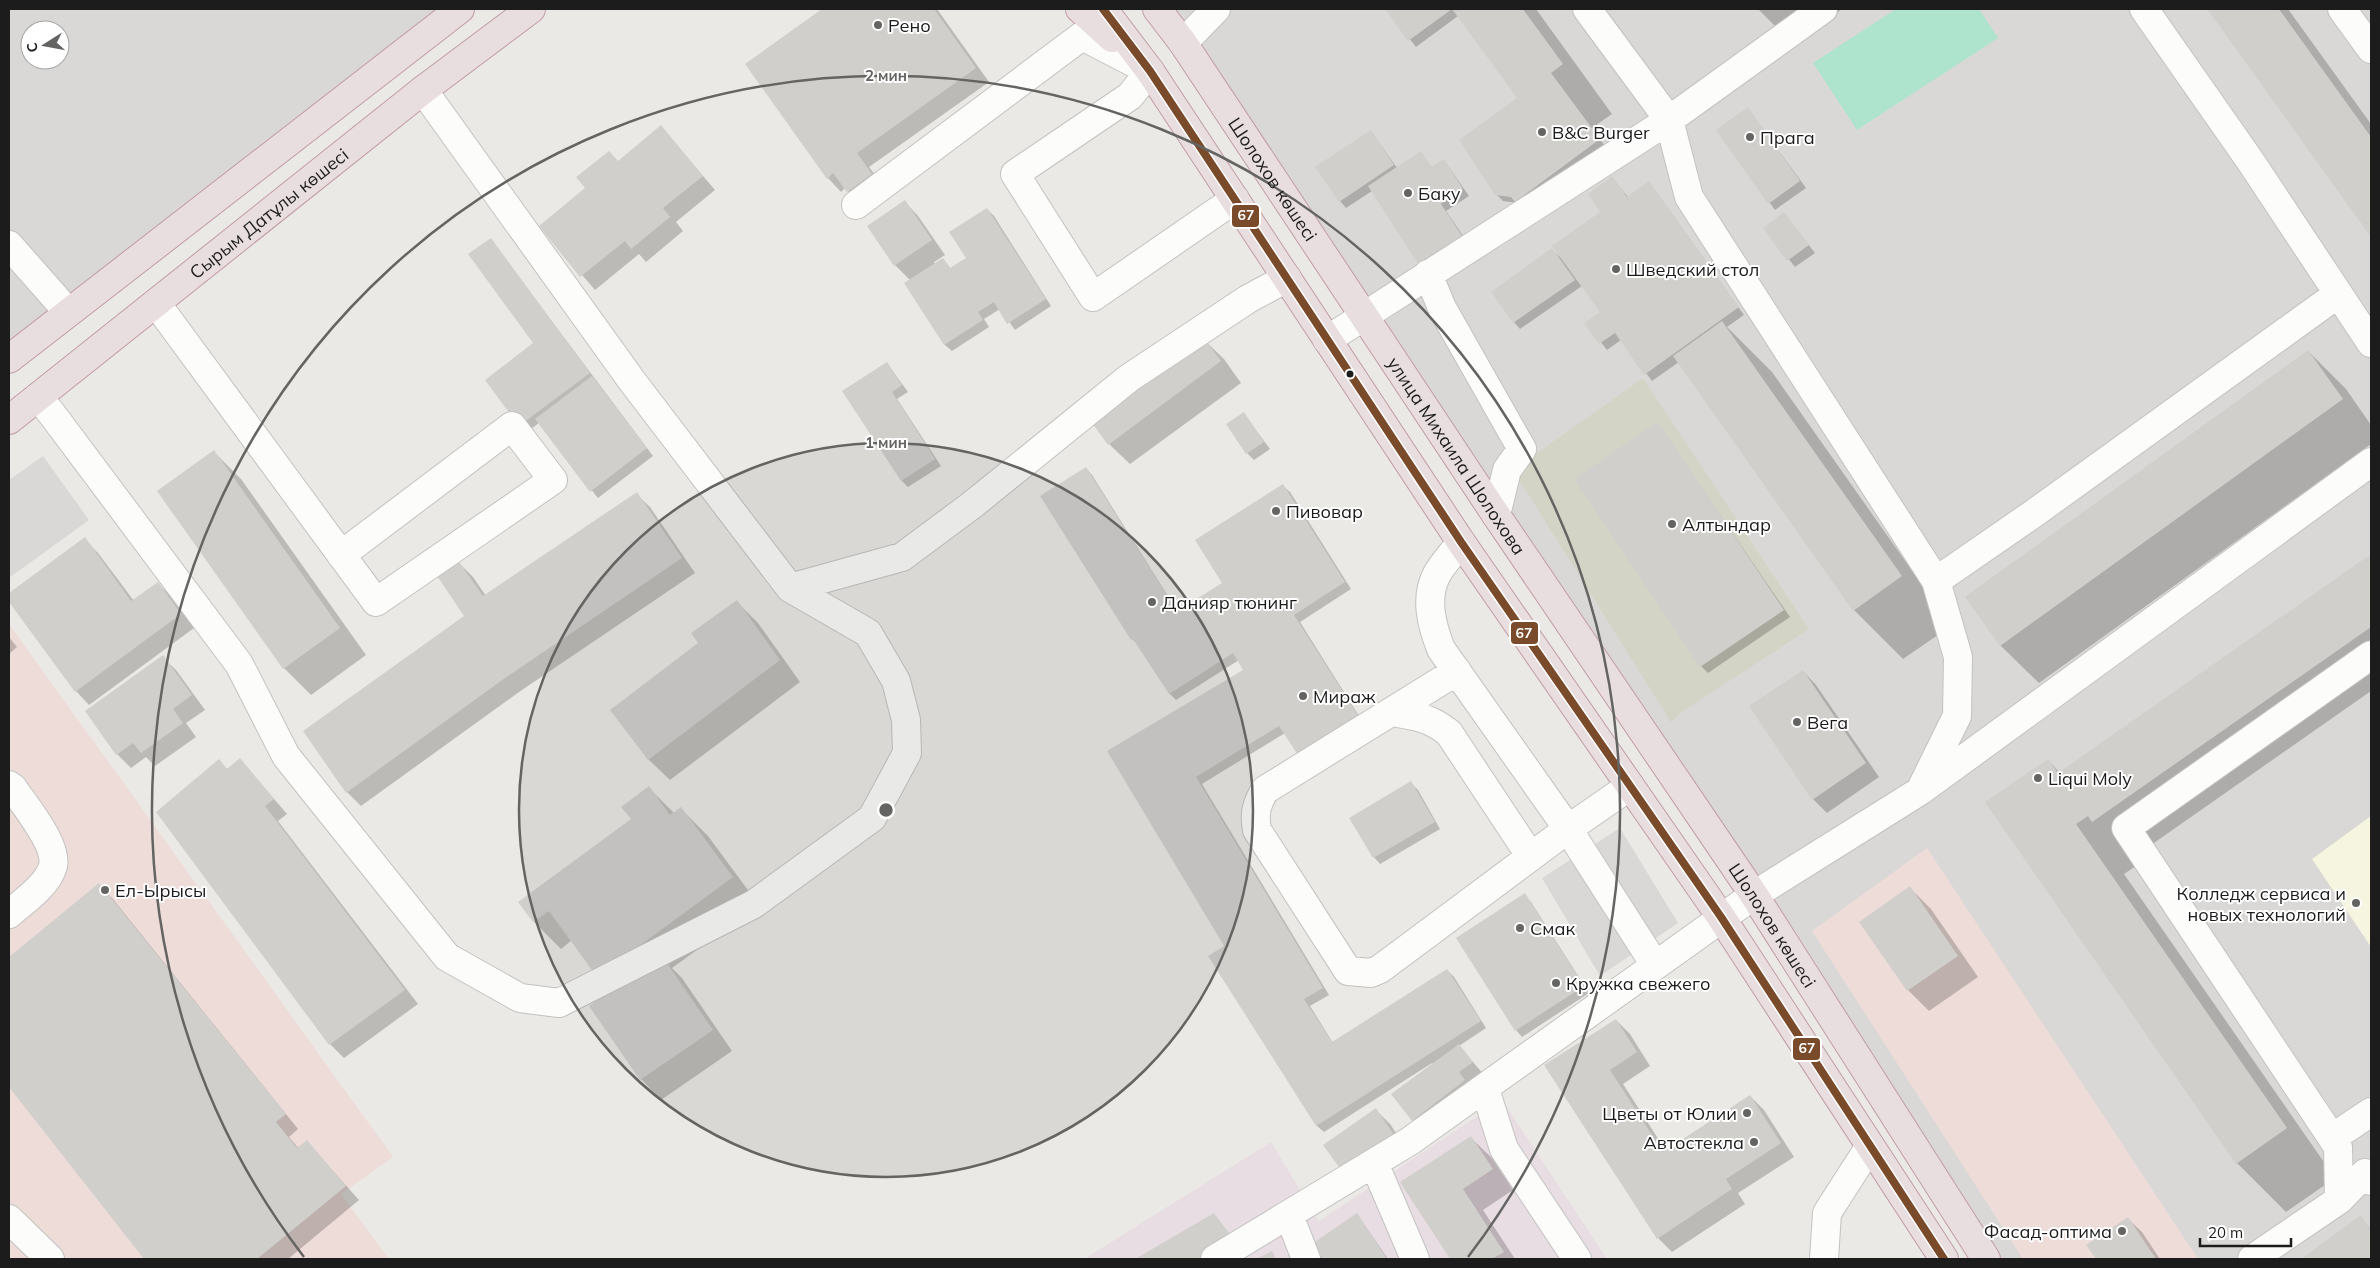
<svg xmlns="http://www.w3.org/2000/svg" width="2380" height="1268" viewBox="0 0 2380 1268" font-family="Mulish,sans-serif">
<style>
.residential{fill:#dad8d6;fill-rule:evenodd}
.commercial{fill:#eedcd9}
.industrial{fill:#e9dde4}
.education{fill:#f6f5df}
.religious{fill:#d9d8d6}
.construction{fill:#d4d4c6}
.pitch{fill:#aee4ce}
.shadow{fill:#0003}
.building{fill:#d1cfcc}
.lines{fill:none;stroke-linecap:round;stroke-linejoin:round}
.minor-casing{stroke:#c3c2c1;stroke-width:30}
.highway-casing{stroke:#c19ba6;stroke-width:30}
.minor{stroke:#fcfcfb;stroke-width:28}
.highway{stroke:#e9dedf;stroke-width:28}
.bus-1-casing{stroke:#fff;stroke-width:11}
.bus-1{stroke:#7a4b2a;stroke-width:8}
.ring{fill:none;stroke:#646462;stroke-width:2.5}
.poi-dot{fill:#646462;stroke:#fff;stroke-width:2}
.bus-dot{fill:#1c1c1c;stroke:#fff;stroke-width:2}
.labels{text-anchor:middle;dominant-baseline:central;stroke-width:4;stroke-linejoin:round;paint-order:stroke}
.poi-label{font-size:18px;fill:#1c1c1c;stroke:#fff;text-anchor:start}
.street-label{font-size:18px;fill:#1c1c1c;stroke:#fff}
.centre{fill:#646462;stroke:#fff;stroke-width:2.5}
.ring-label{font-size:15px;text-anchor:middle;font-weight:bold;fill:#646462;stroke:#fff;stroke-width:4;stroke-linejoin:round;paint-order:stroke}
.line-badge{stroke:#fff;stroke-width:2}
.badge-label{font-size:14px;text-anchor:middle;font-weight:bold;fill:#fff}
</style>
<rect width="100%" height="100%" fill="#ebe9e5"/>
<path class="residential" d="M 9,9 L 460,9 L 9,359 ZM 30,30 L 60,30 L 60,60 L 30,60 Z
M 1170,9 L 2371,9 L 2371,1259 L 1986,1259 Z"/>
<path class="commercial" d="M 9,624 L 393,1157 L 341,1194 L 389,1259 L 9,1259 Z
M 1927,848 L 2198,1259 L 2023,1259 L 1812,931 Z"/>
<path class="industrial" d="M 1502,1100 L 1607,1259 L 1084,1259 L 1271,1142 L 1319,1221 Z"/>
<path class="education" d="M 2371,816 L 2371,947 L 2312,859 Z"/>
<path class="religious" d="M 2049,9 L 2176,9 L 2198,39 L 2113,100 Z
M 43,456 L 89,520 L 9,578 L 9,480 Z
M 1620,828 L 1678,923 L 1600,976 L 1542,878 Z"/>
<path class="construction" d="M 1643,378 L 1809,629 L 1680,713 L 1671,722 L 1513,470 Z"/>
<path class="pitch" d="M 1896,9 L 1979,9 L 1998,38 L 1857,130 L 1813,63 Z"/>
<path class="shadow" d="M 825,9 L 937,9 L 989,82 L 869,167 L 885,188 L 861,205 L 845,188 L 841,192 L 828,178 L 747,64 Z
M 1386,9 L 1536,9 L 1612,114 L 1592,128 L 1605,146 L 1518,203 L 1503,201 L 1496,194 L 1519,99 L 1458,16 L 1416,47 Z
M 1758,9 L 1842,9 L 1793,44 Z
M 2208,9 L 2288,9 L 2371,124 L 2371,235 Z
M 1748,109 L 1806,188 L 1775,210 L 1717,130 Z
M 661,127 L 715,190 L 676,222 L 683,231 L 646,262 L 639,254 L 595,290 L 540,226 Z
M 1371,131 L 1397,168 L 1421,153 L 1432,168 L 1444,160 L 1469,196 L 1446,211 L 1468,243 L 1426,270 L 1419,263 L 1372,191 L 1346,208 L 1340,201 Z
M 1612,178 L 1628,197 L 1655,190 L 1744,315 L 1727,327 L 1772,372 L 1951,626 L 1903,659 L 1854,610 L 1679,362 L 1652,381 L 1621,340 L 1607,350 L 1586,323 L 1601,313 L 1582,286 L 1520,329 L 1514,322 L 1552,250 L 1561,258 L 1602,212 Z
M 905,202 L 918,216 L 945,255 L 934,262 L 935,264 L 943,259 L 951,269 L 968,258 L 987,209 L 994,216 L 1051,306 L 1015,330 L 1000,309 L 984,319 L 989,327 L 952,351 L 945,345 L 905,283 L 910,280 L 895,265 Z
M 1784,213 L 1815,253 L 1795,267 L 1764,228 Z
M 490,239 L 653,456 L 598,498 L 539,423 L 527,432 L 520,425 L 535,344 Z
M 1203,339 L 1224,359 L 1241,383 L 1130,464 L 1109,444 Z
M 2308,351 L 2346,389 L 2371,425 L 2371,444 L 2039,683 L 2001,646 L 1966,597 Z
M 887,363 L 908,392 L 897,399 L 941,466 L 908,487 L 902,481 L 844,391 Z
M 1244,414 L 1270,449 L 1254,460 L 1247,453 Z
M 1658,424 L 1790,617 L 1708,673 L 1701,666 Z
M 214,452 L 241,479 L 366,655 L 311,695 L 284,668 Z
M 1086,468 L 1092,475 L 1178,612 L 1224,583 L 1283,486 L 1290,492 L 1351,589 L 1300,622 L 1366,727 L 1285,733 L 1202,784 L 1329,995 L 1310,1006 L 1333,1043 L 1447,970 L 1454,977 L 1486,1028 L 1459,1046 L 1485,1076 L 1427,1134 L 1393,1094 L 1433,1064 L 1432,1063 L 1324,1132 L 1317,1126 L 1210,956 L 1226,947 L 1109,751 L 1245,670 L 1239,660 L 1176,700 L 1170,694 L 1139,645 L 1132,639 Z
M 636,494 L 650,507 L 695,573 L 519,692 L 361,806 L 347,792 L 465,616 L 459,563 L 473,577 L 486,596 Z
M 84,539 L 98,553 L 134,601 L 158,583 L 171,597 L 194,628 L 89,705 L 76,691 L 9,600 L 9,595 Z
M 2371,555 L 2371,691 L 2131,859 L 2136,866 L 2124,874 L 2335,1178 L 2286,1212 L 2237,1163 L 1998,819 L 2048,760 L 2060,773 Z
M 737,602 L 758,623 L 800,682 L 670,780 L 649,760 L 612,711 L 699,643 Z
M 9,637 L 17,647 L 9,654 Z
M 162,657 L 176,670 L 205,710 L 186,723 L 196,737 L 155,766 L 146,757 L 131,768 L 117,754 Z
M 1803,671 L 1816,685 L 1879,777 L 1827,813 L 1813,799 Z
M 240,759 L 287,814 L 278,821 L 418,1004 L 344,1058 L 330,1044 L 157,812 L 219,761 L 228,770 Z
M 1411,783 L 1418,790 L 1440,829 L 1380,864 L 1374,857 Z
M 649,788 L 675,814 L 681,809 L 708,836 L 759,905 L 672,968 L 682,978 L 732,1051 L 661,1100 L 641,1079 L 613,991 L 572,940 L 561,949 L 534,922 L 520,902 L 632,820 Z
M 99,885 L 112,898 L 298,1129 L 289,1137 L 299,1149 L 307,1142 L 359,1200 L 288,1259 L 146,1259 L 9,1085 L 9,959 Z
M 1910,888 L 1931,909 L 1978,977 L 1929,1011 L 1908,990 L 1861,922 Z
M 1524,895 L 1531,902 L 1589,993 L 1522,1037 L 1516,1030 Z
M 1616,1020 L 1630,1034 L 1650,1066 L 1623,1084 L 1666,1151 L 1750,1096 L 1764,1110 L 1794,1157 L 1738,1193 L 1745,1204 L 1672,1252 L 1658,1238 L 1546,1066 Z
M 1376,1110 L 1390,1124 L 1409,1152 L 1358,1187 Z
M 1471,1138 L 1492,1158 L 1513,1190 L 1483,1210 L 1515,1259 L 1451,1259 L 1401,1183 Z
M 1214,1214 L 1239,1247 L 1218,1259 L 1138,1259 Z
M 1357,1214 L 1388,1259 L 1319,1259 Z
M 2360,1217 L 2371,1229 L 2371,1259 L 2303,1259 Z
M 2128,1219 L 2142,1232 L 2160,1259 L 2097,1259 L 2088,1245 Z"/>
<path class="building" d="M 822,9 L 934,9 L 976,68 L 857,153 L 872,174 L 847,192 L 833,173 L 827,179 L 745,64 Z
M 1385,9 L 1523,9 L 1563,64 L 1551,73 L 1600,139 L 1515,202 L 1511,197 L 1495,195 L 1459,140 L 1517,98 L 1452,9 L 1408,41 Z
M 2207,9 L 2279,9 L 2371,137 L 2371,237 Z
M 1748,107 L 1800,181 L 1768,204 L 1716,130 Z
M 661,125 L 703,176 L 663,208 L 670,217 L 631,249 L 625,241 L 580,277 L 539,226 L 585,188 L 576,177 L 609,151 L 618,161 Z
M 1371,130 L 1394,165 L 1339,202 L 1315,167 Z
M 1421,151 L 1431,167 L 1444,159 L 1463,189 L 1441,204 L 1462,236 L 1418,264 L 1368,186 Z
M 1612,176 L 1627,197 L 1649,181 L 1739,307 L 1644,375 L 1615,333 L 1599,344 L 1591,333 L 1584,323 L 1600,312 L 1552,246 L 1600,212 L 1588,194 Z
M 905,200 L 932,240 L 894,266 L 867,226 Z
M 987,208 L 1046,299 L 1007,324 L 994,302 L 978,312 L 983,320 L 944,345 L 904,283 L 943,258 L 950,268 L 966,258 L 949,232 Z
M 1784,212 L 1809,245 L 1787,261 L 1763,228 Z
M 491,238 L 590,373 L 519,426 L 485,380 L 533,343 L 468,254 Z
M 1552,248 L 1575,280 L 1513,323 L 1491,292 Z
M 1722,321 L 1902,576 L 1853,611 L 1673,356 Z
M 1203,337 L 1221,361 L 1108,445 L 1090,420 Z
M 2308,350 L 2343,399 L 2000,646 L 1965,597 Z
M 887,362 L 902,385 L 892,392 L 935,459 L 901,481 L 842,391 Z
M 592,376 L 647,448 L 590,492 L 535,419 Z
M 1244,412 L 1264,442 L 1246,454 L 1226,424 Z
M 1658,422 L 1784,610 L 1700,667 L 1574,479 Z
M 214,450 L 340,628 L 283,669 L 157,491 Z
M 1086,467 L 1177,611 L 1222,583 L 1195,540 L 1283,484 L 1345,582 L 1294,615 L 1361,720 L 1300,758 L 1279,726 L 1196,777 L 1323,988 L 1304,999 L 1332,1042 L 1447,969 L 1481,1021 L 1316,1126 L 1208,956 L 1224,946 L 1107,751 L 1243,670 L 1233,653 L 1169,694 L 1133,639 L 1131,640 L 1040,496 Z
M 637,492 L 682,558 L 505,678 L 346,793 L 303,731 L 464,616 L 437,576 L 459,562 L 483,596 Z
M 85,537 L 131,601 L 158,582 L 181,614 L 75,692 L 9,602 L 9,593 Z
M 2371,554 L 2371,627 L 2092,822 L 2088,816 L 2076,824 L 2287,1128 L 2236,1164 L 1985,802 L 2048,759 L 2058,773 Z
M 737,600 L 780,660 L 648,760 L 610,710 L 698,643 L 691,633 Z
M 163,655 L 192,695 L 173,709 L 183,723 L 141,753 L 133,743 L 116,755 L 85,711 Z
M 1803,670 L 1866,763 L 1812,800 L 1749,706 Z
M 240,758 L 274,799 L 265,806 L 405,990 L 329,1045 L 156,812 L 219,759 L 227,769 Z
M 1411,781 L 1435,822 L 1373,858 L 1349,818 Z
M 649,786 L 670,815 L 681,807 L 733,877 L 597,977 L 549,911 L 533,922 L 518,902 L 631,819 L 621,807 Z
M 99,883 L 286,1114 L 276,1122 L 297,1148 L 307,1140 L 346,1186 L 257,1259 L 144,1259 L 9,1087 L 9,957 Z
M 1910,886 L 1958,956 L 1907,991 L 1859,922 Z
M 1525,893 L 1584,986 L 1515,1031 L 1456,938 Z
M 662,956 L 713,1030 L 640,1080 L 589,1006 Z
M 1616,1019 L 1637,1052 L 1610,1070 L 1663,1152 L 1750,1095 L 1781,1143 L 1726,1179 L 1732,1189 L 1657,1239 L 1544,1065 Z
M 1459,1044 L 1473,1062 L 1459,1072 L 1465,1080 L 1412,1121 L 1391,1094 Z
M 1376,1108 L 1396,1138 L 1344,1174 L 1323,1145 Z
M 1471,1136 L 1493,1169 L 1463,1189 L 1504,1252 L 1492,1259 L 1450,1259 L 1400,1182 Z
M 1214,1213 L 1234,1240 L 1200,1259 L 1135,1259 Z
M 1357,1213 L 1387,1259 L 1318,1259 L 1309,1246 Z
M 2361,1215 L 2371,1230 L 2371,1259 L 2301,1259 Z
M 2128,1217 L 2156,1259 L 2096,1259 L 2086,1245 Z
M 1272,1251 L 1276,1259 L 1256,1259 Z"/>
<g class="lines">
<g class="minor-casing">
<path id="minor" d="M 1823,9 L 1669,120 L 1689,197 L 1936,581 L 1958,657 L 1957,716 L 1922,787
M 2144,9 L 2251,162 L 2371,343
M 2342,9 L 2371,49
M 1183,43 L 1216,9
M 423,90 L 632,381 L 790,588 L 902,557 L 972,505 L 1129,378 L 1248,299 L 1287,278
M 856,205 L 1082,36 L 1150,71 L 1130,96 L 1015,174 L 1093,297 L 1235,199
M 9,245 L 68,312
M 1428,274 L 1442,308 L 1522,449 L 1507,470 L 1496,515
M 156,303 C 229,403 302,503 376,602 L 553,480 L 512,426 L 341,555
M 1327,340 L 1669,120 L 1587,9
M 38,397 L 52,414 L 239,664 L 286,756 L 447,957 L 520,998 L 559,1003 L 754,904 L 872,818 L 907,753 L 906,720 L 896,681 L 868,633 L 790,588
M 1461,542 C 1454,552 1443,563 1437,574 C 1424,598 1432,626 1441,649 L 1568,829 L 1655,965
M 1936,581 L 2033,514 L 2338,294
M 1457,671 L 1265,790 C 1256,805 1254,814 1257,830 L 1348,971 L 1371,973 L 1380,969 L 1568,829 L 1630,786
M 1391,712 C 1415,716 1429,717 1449,733 L 1531,857
M 9,785 L 13,788 C 25,806 58,845 53,866 C 48,885 23,902 9,914
M 1485,1089 L 1504,1149 L 1577,1259
M 2332,1138 L 2371,1112
M 1374,1163 L 1415,1259
M 2339,1200 L 2338,1147 L 2126,828 L 2371,655
M 1289,1215 L 1306,1259
M 9,1219 L 50,1259
M 1215,1259 L 1410,1141 L 1754,895 L 1920,791 L 2371,462
M 1824,1259 L 1827,1213 L 1870,1146
M 2252,1259 L 2339,1200 L 2365,1173 L 2371,1181"/>
</g>
<g class="highway-casing">
<g id="highway">
<path d="M 1080,9 L 1112,38"/>
<path d="M 1103,9 L 1150,71 L 1461,542 L 1721,917 L 1944,1259"/>
<path id="s1" d="M 1157,9 L 1183,43 L 1496,515 L 1754,895 L 1986,1259"/>
<path d="M 9,359 L 460,9"/>
<path id="s2" d="M 9,420 L 423,90 L 531,9"/>
</g>
</g>
<use href="#minor" class="minor"/>
<use href="#highway" class="highway"/>
<g class="bus-1-casing">
<path id="bus-1" d="M 1103,9 L 1150,71 L 1461,542 L 1721,917 L 1944,1259"/>
</g>
<use href="#bus-1" class="bus-1"/>
</g>
<circle cx="886" cy="810" r="367" fill="#646462" fill-opacity=".12"/>
<g class="ring">
<circle cx="886" cy="810" r="367"/>
<path d="M304 1257A734 734 0 1 1 1468 1257"/>
</g>
<g class="poi-dot">
<circle cx="878" cy="25" r="5"/>
<circle cx="1542" cy="132" r="5"/>
<circle cx="1750" cy="137" r="5"/>
<circle cx="1408" cy="193" r="5"/>
<circle cx="1616" cy="269" r="5"/>
<circle cx="1276" cy="511" r="5"/>
<circle cx="1672" cy="524" r="5"/>
<circle cx="1152" cy="602" r="5"/>
<circle cx="1303" cy="696" r="5"/>
<circle cx="1797" cy="722" r="5"/>
<circle cx="2038" cy="778" r="5"/>
<circle cx="105" cy="890" r="5"/>
<circle cx="2356" cy="903" r="5"/>
<circle cx="1520" cy="928" r="5"/>
<circle cx="1556" cy="983" r="5"/>
<circle cx="1747" cy="1113" r="5"/>
<circle cx="1754" cy="1142" r="5"/>
<circle cx="2122" cy="1231" r="5"/>
</g>
<circle class="bus-dot" cx="1350" cy="374" r="4.5"/>
<g class="labels">
<g class="poi-label">
<text x="888" y="25">Рено</text>
<text x="1552" y="132">B&amp;C Burger</text>
<text x="1760" y="137">Прага</text>
<text x="1418" y="193">Баку</text>
<text x="1626" y="269">Шведский стол</text>
<text x="1286" y="511">Пивовар</text>
<text x="1682" y="524">Алтындар</text>
<text x="1162" y="602">Данияр тюнинг</text>
<text x="1313" y="696">Мираж</text>
<text x="1807" y="722">Вега</text>
<text x="2048" y="778">Liqui Moly</text>
<text x="115" y="890">Ел-Ырысы</text>
<text x="2346" y="893" text-anchor="end">Колледж сервиса и<tspan x="2346" dy="21">новых технологий</tspan></text>
<text x="1530" y="928">Смак</text>
<text x="1566" y="983">Кружка свежего</text>
<text x="1737" y="1113" text-anchor="end">Цветы от Юлии</text>
<text x="1744" y="1142" text-anchor="end">Автостекла</text>
<text x="2112" y="1231" text-anchor="end">Фасад-оптима</text>
</g>
<g class="street-label">
<text stroke="none"><textPath href="#s1" startOffset="206">Шолохов көшесі</textPath></text>
<text stroke="none"><textPath href="#s2" startOffset="332">Сырым Датұлы көшесі</textPath></text>
<text stroke="none"><textPath href="#s1" startOffset="538">улица Михаила Шолохова</textPath></text>
<text stroke="none"><textPath href="#s1" startOffset="1104">Шолохов көшесі</textPath></text>
</g>
</g>
<circle cx="886" cy="810" r="8" class="centre"/>
<g class="ring-label">
<text x="886" y="81">2 мин</text>
<text x="886" y="448">1 мин</text>
</g>
<g class="line-badge">
<rect x="1231" y="204" width="29" height="24" rx="5" fill="#7a4b2a"/>
<rect x="1510" y="621" width="29" height="24" rx="5" fill="#7a4b2a"/>
<rect x="1792" y="1037" width="29" height="24" rx="5" fill="#7a4b2a"/>
</g>
<g class="badge-label">
<text x="1246" y="220">67</text>
<text x="1524" y="638">67</text>
<text x="1807" y="1053">67</text>
</g>
<rect width="2380" height="1268" fill="none" stroke="#1c1c1c" stroke-width="20"/>
<g transform="translate(45 45) rotate(259)"><circle r="24" fill="#ffffff" stroke="#a4a4a4"/>
<path d="M0-4L9 19L0 12L-9 19Z" fill="#646462"/>
<text y="-8" font-size="14" font-weight="bold" text-anchor="middle" fill="#1c1c1c">С</text>
</g>
<path d="M2200 1238v8h91v-8" fill="none" stroke="#1c1c1c" stroke-width="2.5"/>
<text x="2208" y="1238" font-size="15" fill="#1c1c1c" stroke="#ffffff" stroke-width="4" paint-order="stroke">20 m</text>
</svg>
